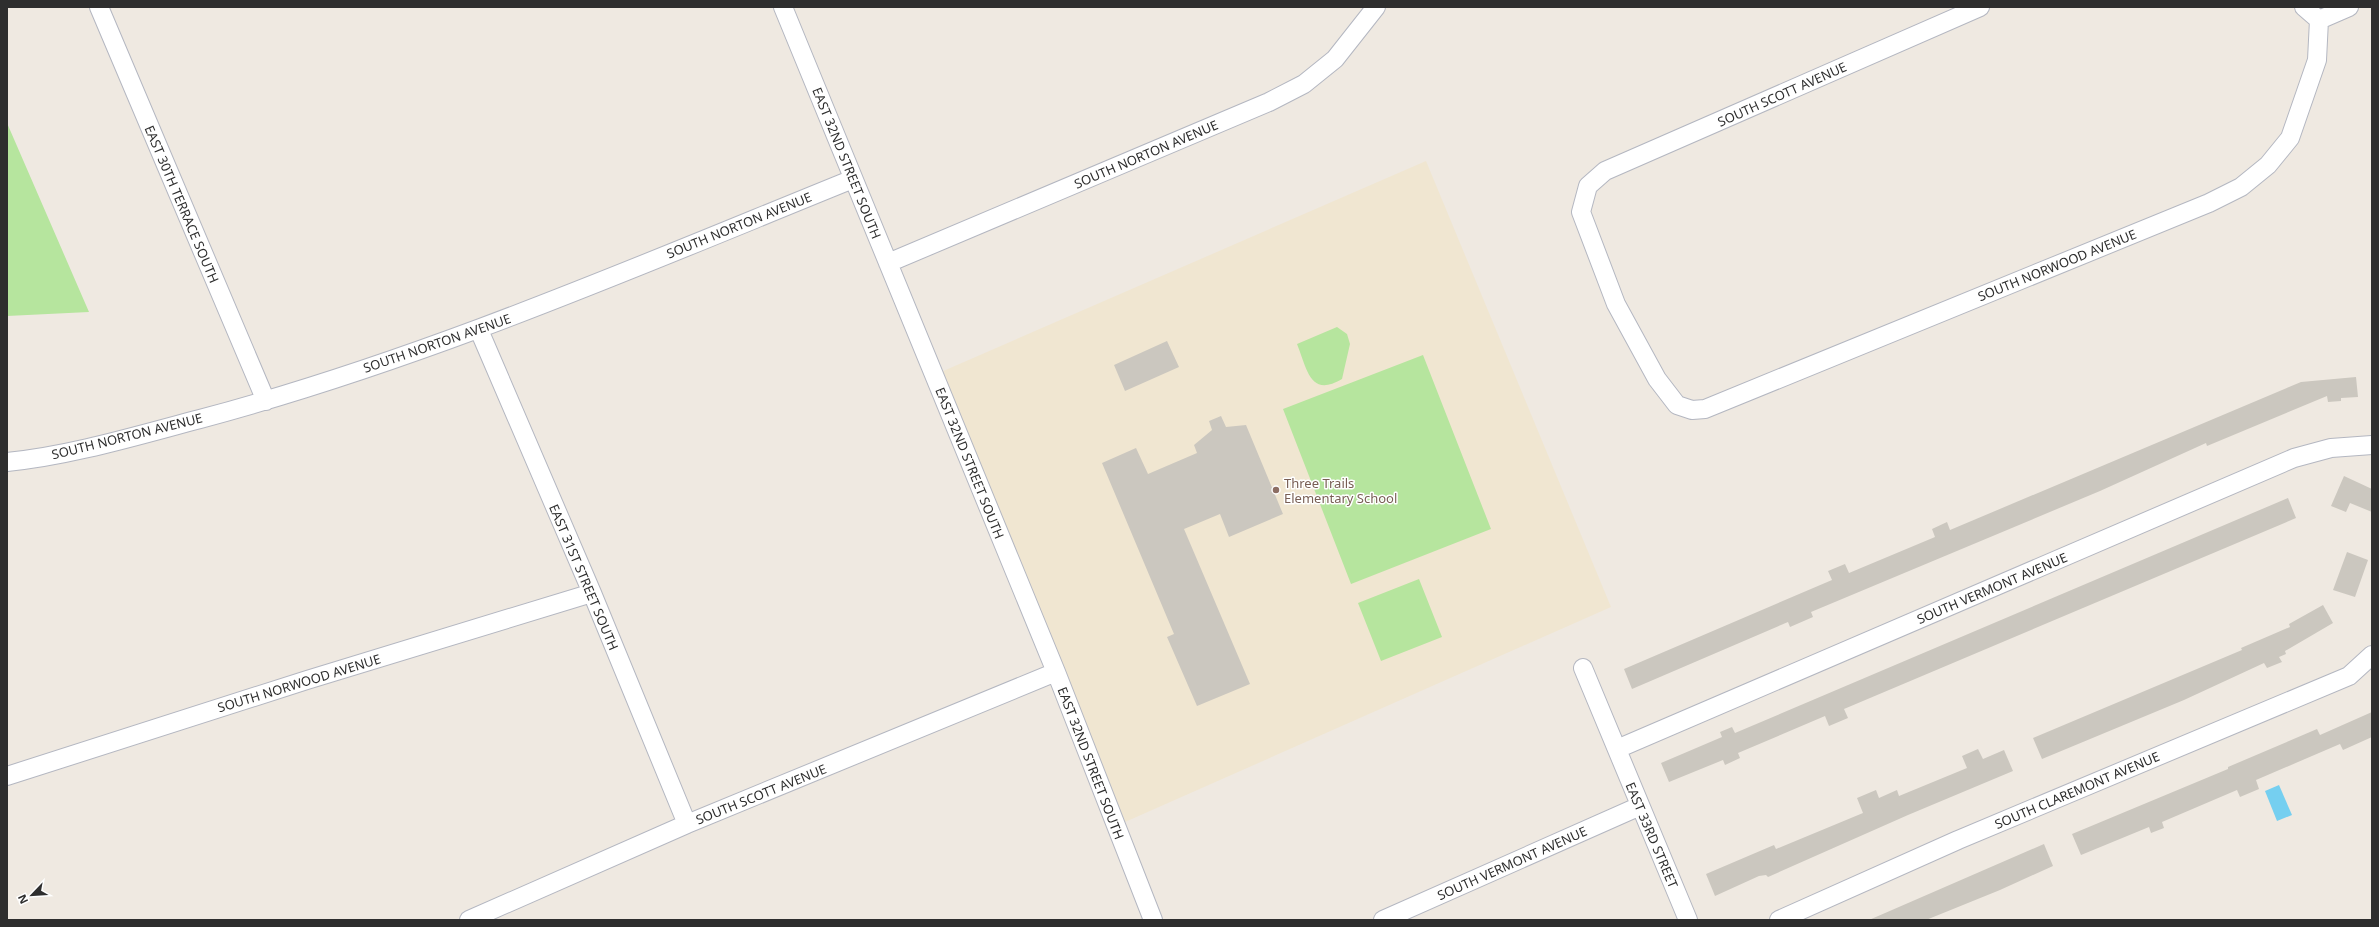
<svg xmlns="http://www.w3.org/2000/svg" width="2379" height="927" viewBox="0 0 2379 927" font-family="'Noto Sans',sans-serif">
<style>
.education{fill:#f0e6d1}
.green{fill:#b6e59e}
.water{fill:#75cff0}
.building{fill:#cbc7bf}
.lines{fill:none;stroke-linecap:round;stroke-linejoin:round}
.minor-casing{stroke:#b4b7c1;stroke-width:20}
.minor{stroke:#fff;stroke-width:18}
.education-dot{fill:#8d6e63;stroke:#fff;stroke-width:1.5}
.labels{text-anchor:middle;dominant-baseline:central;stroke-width:3;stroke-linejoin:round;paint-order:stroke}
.street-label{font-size:13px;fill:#2e2e2e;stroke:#fff}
.education-label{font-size:13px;fill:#785e54;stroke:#fff;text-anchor:start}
</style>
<rect width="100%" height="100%" fill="#efe9e1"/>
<path class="education" d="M 1426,161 L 1611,607 L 1125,822 L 941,372 Z"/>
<path class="green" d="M 7,123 L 89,312 L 7,316 Z
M 1337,327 L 1347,334 L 1350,344 L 1342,379 C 1310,398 1307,369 1297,344 Z
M 1423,355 L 1491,529 L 1351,584 L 1283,409 Z
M 1419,579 L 1442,637 L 1381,661 L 1358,603 Z"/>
<path class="water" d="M 2279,785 L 2292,815 L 2277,821 L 2265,791 Z"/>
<path class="building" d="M 1167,341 L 1179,367 L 1125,391 L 1114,365 Z
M 2356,377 L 2358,397 L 2341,398 L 2341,401 L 2328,402 L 2327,396 L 2207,446 L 2206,443 L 2100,491 L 1811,612 L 1813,617 L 1790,627 L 1788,622 L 1632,689 L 1624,669 L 1832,580 L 1828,571 L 1845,564 L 1849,573 L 1935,537 L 1932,529 L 1947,522 L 1950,530 L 2301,382 Z
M 1221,416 L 1226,427 L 1246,425 L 1283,514 L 1229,537 L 1220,514 L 1184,529 L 1250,684 L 1197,706 L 1167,637 L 1174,634 L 1102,463 L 1136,448 L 1148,474 L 1197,453 L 1194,445 L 1212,430 L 1209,421 Z
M 2344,476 L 2372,489 L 2372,512 L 2350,503 L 2346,512 L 2331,506 Z
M 2288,498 L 2296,518 L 1844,709 L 1848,718 L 1829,726 L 1825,716 L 1738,753 L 1740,758 L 1725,765 L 1723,760 L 1669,782 L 1661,763 L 1722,737 L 1720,732 L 1732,727 L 1735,733 Z
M 2347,552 L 2368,560 L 2355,597 L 2333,590 Z
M 2323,605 L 2333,623 L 2285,651 L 2286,654 L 2279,657 L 2282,662 L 2267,668 L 2264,663 L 2184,700 L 2042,759 L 2033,738 L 2242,650 L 2241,648 L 2290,627 L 2289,624 Z
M 2372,712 L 2372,737 L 2343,750 L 2340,744 L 2256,780 L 2259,789 L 2240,797 L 2237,790 L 2162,822 L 2164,828 L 2151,833 L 2149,827 L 2081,855 L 2072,834 L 2228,769 L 2228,767 L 2317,729 L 2320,735 Z
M 1978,749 L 1983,759 L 2004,750 L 2013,771 L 1908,815 L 1768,877 L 1766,875 L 1759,876 L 1715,896 L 1706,874 L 1774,845 L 1776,849 L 1863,813 L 1857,798 L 1876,790 L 1879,798 L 1897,790 L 1899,796 L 1967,768 L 1962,756 Z
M 2044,844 L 2053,866 L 2000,890 L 1926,920 L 1869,920 Z"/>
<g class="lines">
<g class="minor-casing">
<path id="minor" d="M 99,7 L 266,401
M 783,7 L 1056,672 L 1153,920
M 1980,7 L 1605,171 L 1588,186 L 1581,212 L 1616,304 L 1657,379 L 1677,405 L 1692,410 L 1705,409 L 2209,203 L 2241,187 L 2268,165 L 2290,138 L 2317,60 L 2319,20
M 2304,7 L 2319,20
M 2319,20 L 2349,7
M 888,263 L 1269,102 L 1304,84 L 1335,59 L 1376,7
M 479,330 L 592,593 L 687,824
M 7,462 C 70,456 139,435 200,419 C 425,359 638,266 853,179
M 1583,668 L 1688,920
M 1617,749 L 2294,458 L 2331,448 L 2372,445
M 7,776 L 307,680 L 592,593
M 469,920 L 687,824 L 1056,672
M 1383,920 L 1640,806
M 1779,920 L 1958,840 L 2349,676 L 2372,655"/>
</g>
<use href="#minor" class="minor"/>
</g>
<circle class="education-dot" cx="1276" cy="490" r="4"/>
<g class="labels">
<g class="street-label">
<text transform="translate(1782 94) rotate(-24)">SOUTH SCOTT AVENUE</text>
<text transform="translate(1146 154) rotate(-23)">SOUTH NORTON AVENUE</text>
<text transform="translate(847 163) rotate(68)">EAST 32ND STREET SOUTH</text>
<text transform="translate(182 204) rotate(67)">EAST 30TH TERRACE SOUTH</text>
<text transform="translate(739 225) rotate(-22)">SOUTH NORTON AVENUE</text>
<text transform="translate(2057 265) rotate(-22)">SOUTH NORWOOD AVENUE</text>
<text transform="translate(437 343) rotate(-19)">SOUTH NORTON AVENUE</text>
<text transform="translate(127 436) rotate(-14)">SOUTH NORTON AVENUE</text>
<text transform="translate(970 463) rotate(68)">EAST 32ND STREET SOUTH</text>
<text transform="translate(584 577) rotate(67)">EAST 31ST STREET SOUTH</text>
<text transform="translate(1992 588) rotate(-23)">SOUTH VERMONT AVENUE</text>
<text transform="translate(299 683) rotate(-17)">SOUTH NORWOOD AVENUE</text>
<text transform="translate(1091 763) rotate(69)">EAST 32ND STREET SOUTH</text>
<text transform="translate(2077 790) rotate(-23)">SOUTH CLAREMONT AVENUE</text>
<text transform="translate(761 794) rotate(-22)">SOUTH SCOTT AVENUE</text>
<text transform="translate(1652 835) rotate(67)">EAST 33RD STREET</text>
<text transform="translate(1512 863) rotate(-24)">SOUTH VERMONT AVENUE</text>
</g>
<g class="education-label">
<text x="1284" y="483">Three Trails<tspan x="1284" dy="15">Elementary School</tspan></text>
</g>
</g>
<rect width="2379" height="927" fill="none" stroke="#2e2e2e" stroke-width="16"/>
<g transform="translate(32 895) rotate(245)" stroke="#ffffff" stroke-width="3" paint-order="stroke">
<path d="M0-3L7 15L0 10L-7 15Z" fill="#2e2e2e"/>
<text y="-6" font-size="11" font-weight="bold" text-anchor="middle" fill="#2e2e2e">N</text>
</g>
</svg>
